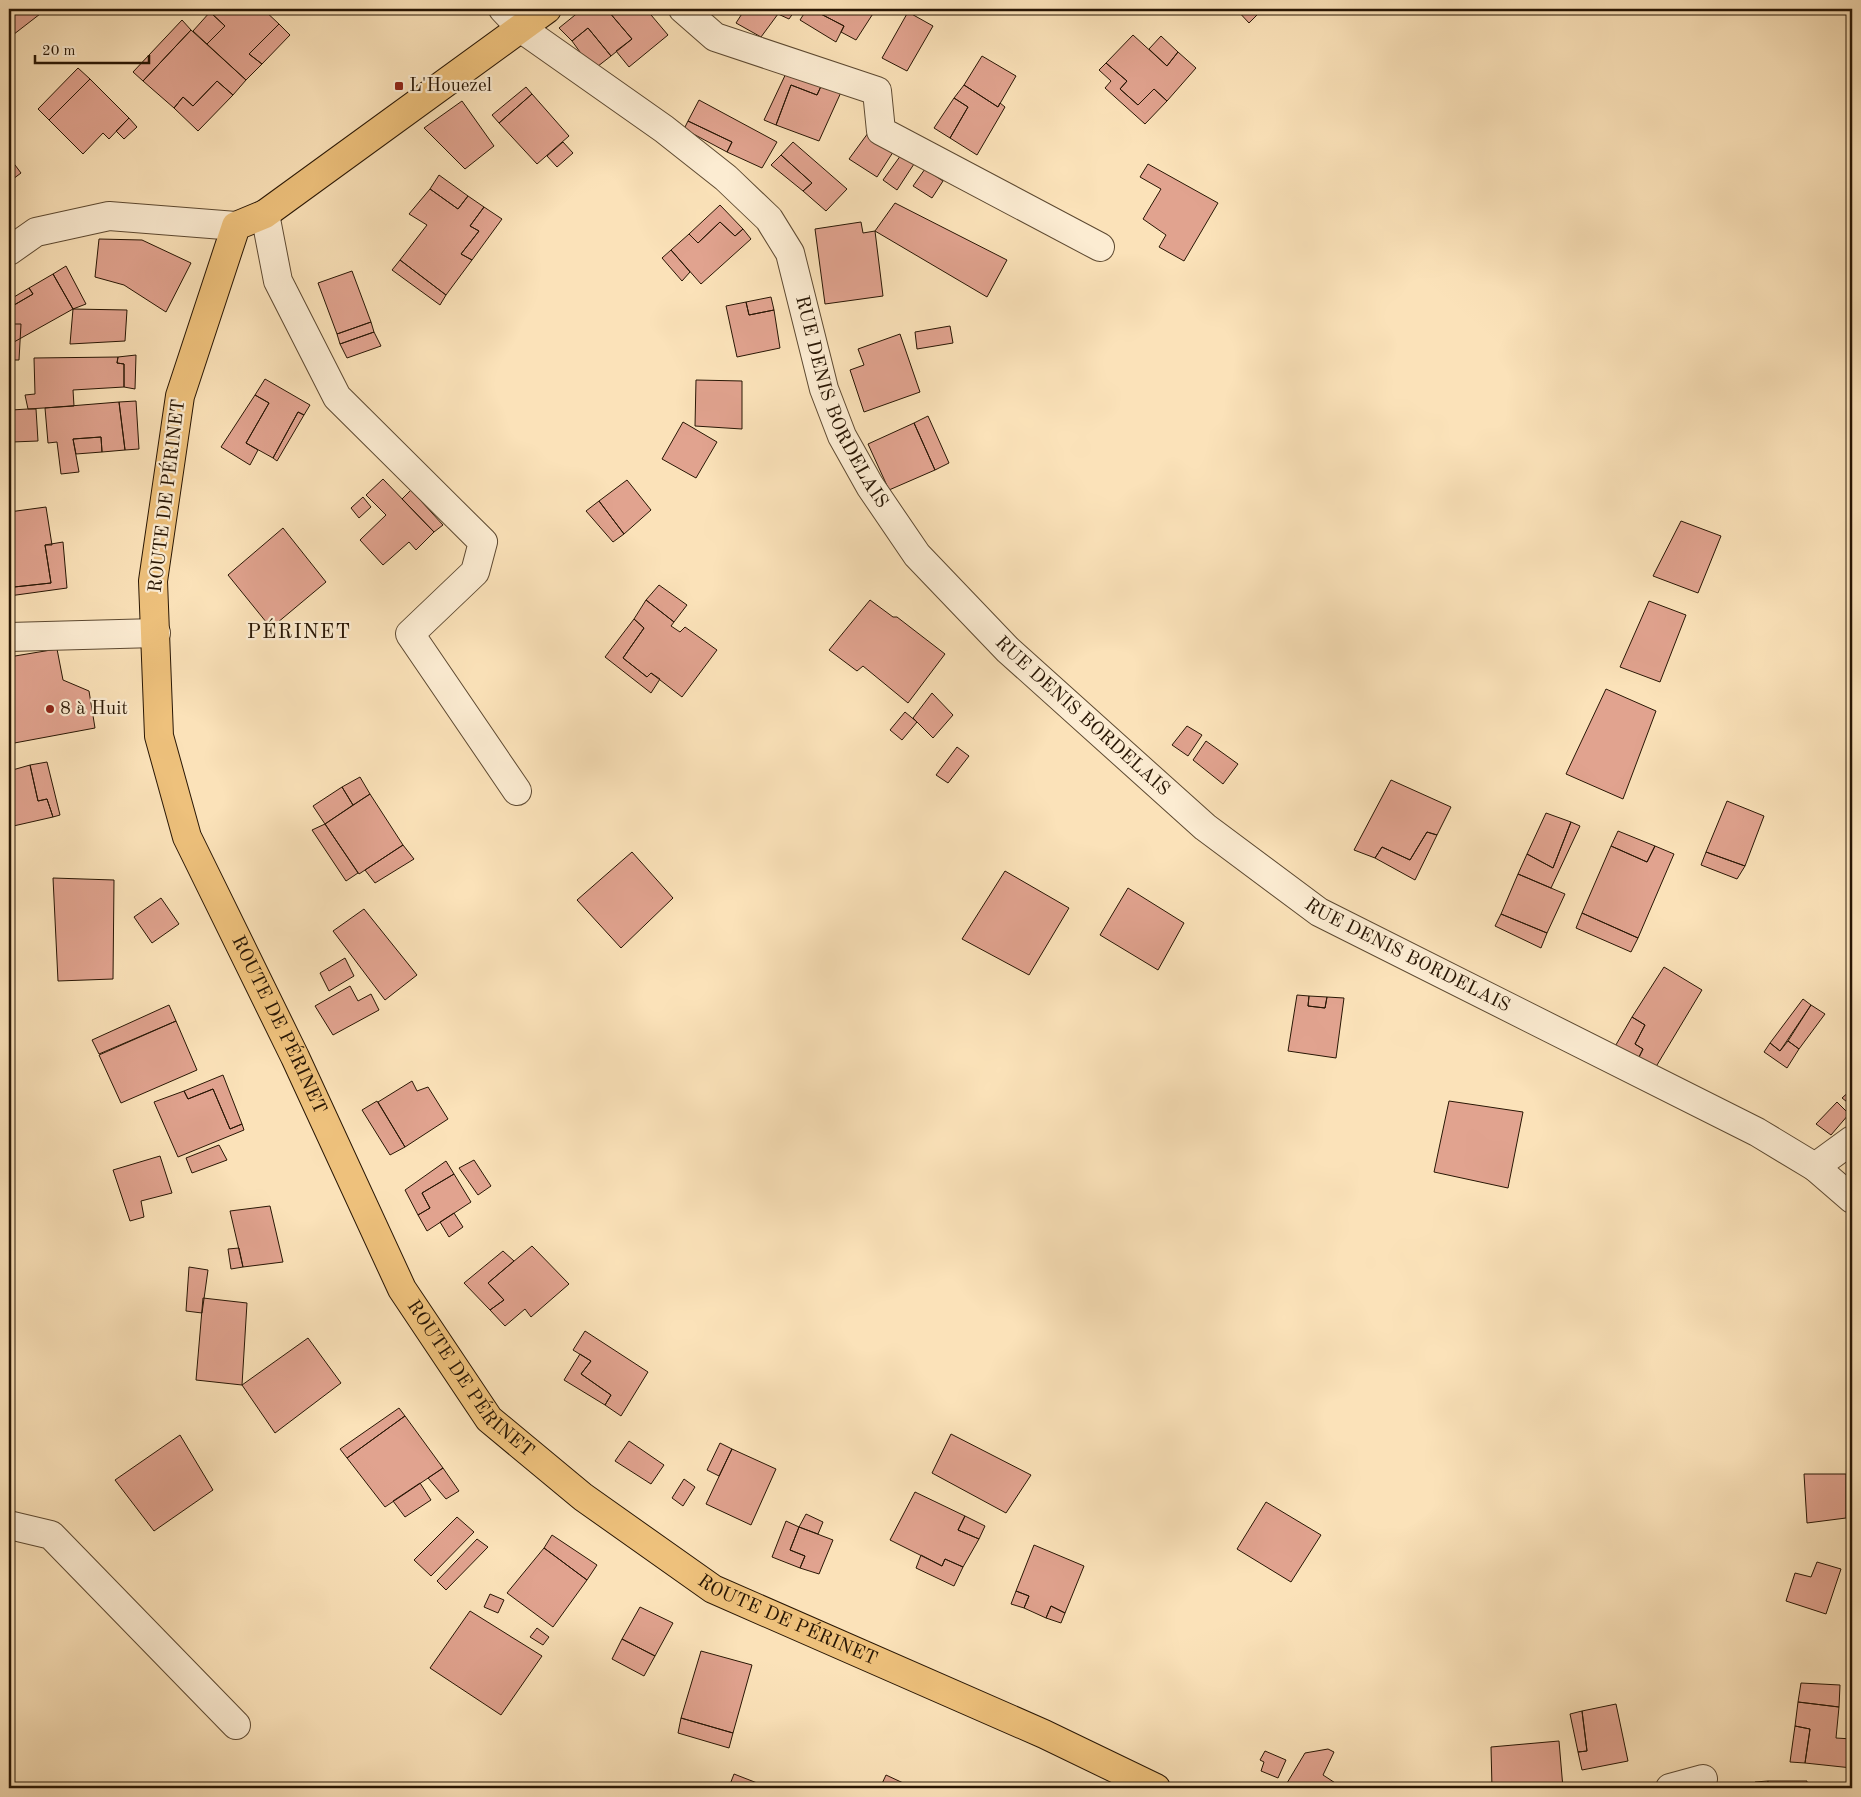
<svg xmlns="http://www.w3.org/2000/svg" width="1861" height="1797" viewBox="0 0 1861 1797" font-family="'Old Standard TT',serif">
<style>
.building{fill:#e1a38f;stroke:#281604}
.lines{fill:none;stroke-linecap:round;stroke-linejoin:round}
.minor-casing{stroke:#5d4931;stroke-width:30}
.major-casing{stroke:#281604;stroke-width:30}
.minor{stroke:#fcecd2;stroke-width:28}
.major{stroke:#eec17c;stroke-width:28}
.poi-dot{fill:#8f2418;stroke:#fcecd2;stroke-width:2}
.labels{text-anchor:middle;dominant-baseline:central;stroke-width:4.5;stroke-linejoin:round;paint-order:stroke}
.poi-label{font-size:19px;fill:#281604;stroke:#fcecd2;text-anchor:start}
.street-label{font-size:19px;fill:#281604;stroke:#fcecd2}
.quarter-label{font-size:21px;letter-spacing:1px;fill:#281604;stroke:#fcecd2}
</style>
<rect width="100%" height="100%" fill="#fbe2b9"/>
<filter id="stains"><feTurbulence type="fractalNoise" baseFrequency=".004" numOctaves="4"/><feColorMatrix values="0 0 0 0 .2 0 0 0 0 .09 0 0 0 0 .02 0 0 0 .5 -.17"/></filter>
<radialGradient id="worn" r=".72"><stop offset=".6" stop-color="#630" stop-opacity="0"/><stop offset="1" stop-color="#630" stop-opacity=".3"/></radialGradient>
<path class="building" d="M 9,9 L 36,9 L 40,14 L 9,38 Z
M 213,9 L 263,9 L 279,24 L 249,54 L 262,64 L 246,80 L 207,44 L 225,26 L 210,12 Z
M 586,9 L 614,9 L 609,12 L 632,39 L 611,56 L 588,28 L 572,41 L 559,28 L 580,11 Z
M 614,9 L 646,9 L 668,35 L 629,67 L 616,51 L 632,39 L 609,12 Z
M 745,9 L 796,9 L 789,19 L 778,14 L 761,37 L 736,23 Z
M 807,9 L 821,9 L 819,13 L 844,26 L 836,42 L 800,20 Z
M 821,9 L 876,9 L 856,40 L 841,32 L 844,26 L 819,13 Z
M 1236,9 L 1263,9 L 1249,23 Z
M 210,12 L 225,26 L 207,44 L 193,31 Z
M 908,12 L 933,26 L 907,71 L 882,58 Z
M 182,20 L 191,30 L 143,81 L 133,72 Z
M 279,24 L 290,35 L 262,64 L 249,54 Z
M 588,28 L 611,56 L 593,70 L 572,41 Z
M 191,30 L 246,80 L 233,95 L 217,81 L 193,106 L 183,97 L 174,108 L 143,81 Z
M 1133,35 L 1167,66 L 1178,52 L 1196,68 L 1167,101 L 1154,89 L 1138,105 L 1120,89 L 1127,81 L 1106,63 Z
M 1161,36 L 1178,52 L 1167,66 L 1149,49 Z
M 982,56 L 1016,76 L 998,107 L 964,85 Z
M 1106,63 L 1127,81 L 1120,89 L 1138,105 L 1154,89 L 1167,101 L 1145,124 L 1105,88 L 1111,81 L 1099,70 Z
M 789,67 L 823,82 L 817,95 L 791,85 L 776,125 L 764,120 Z
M 78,68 L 90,79 L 49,120 L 38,109 Z
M 90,79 L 129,118 L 109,139 L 103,133 L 83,154 L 49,120 Z
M 217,81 L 233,95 L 198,131 L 174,108 L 183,97 L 193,106 Z
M 823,82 L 842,90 L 819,141 L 776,125 L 791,85 L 817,95 Z
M 964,85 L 998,107 L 1000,103 L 1005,107 L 977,155 L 950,138 L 968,107 L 954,98 Z
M 526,87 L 532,94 L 499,123 L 492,115 Z
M 532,94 L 569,136 L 537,164 L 499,123 Z
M 954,98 L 968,107 L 950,138 L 934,128 Z
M 699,100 L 777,142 L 762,168 L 727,152 L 732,142 L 688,121 Z
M 462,101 L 494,146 L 465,169 L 424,128 Z
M 129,118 L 137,127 L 124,139 L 116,131 Z
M 688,121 L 732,142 L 727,152 L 684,129 Z
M 871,129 L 897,146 L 877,177 L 849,159 Z
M 563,142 L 573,153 L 557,167 L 547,156 Z
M 793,142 L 847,189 L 826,211 L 803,191 L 812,183 L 781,155 Z
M 781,155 L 812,183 L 803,191 L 771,165 Z
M 901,155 L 914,164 L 897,190 L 883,180 Z
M 9,157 L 21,173 L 9,182 Z
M 1148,164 L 1218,203 L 1184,261 L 1159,247 L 1166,235 L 1143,219 L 1161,189 L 1140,177 Z
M 925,169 L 943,181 L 932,198 L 913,186 Z
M 439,175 L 468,196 L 458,209 L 430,189 Z
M 430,189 L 458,209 L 468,196 L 484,207 L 470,226 L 479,231 L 461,254 L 472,260 L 446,295 L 400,260 L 427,225 L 409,214 Z
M 895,203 L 1007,260 L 987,297 L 875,231 Z
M 720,205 L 743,229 L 735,236 L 720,222 L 698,243 L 689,234 Z
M 484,207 L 502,219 L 472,260 L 461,254 L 479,231 L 470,226 Z
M 720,222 L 735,236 L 743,229 L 751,239 L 701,284 L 671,250 L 689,234 L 698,243 Z
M 861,222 L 863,233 L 875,231 L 883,296 L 825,304 L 815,229 Z
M 99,239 L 142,240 L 191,263 L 166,312 L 124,285 L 95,277 Z
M 671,250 L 690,272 L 682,281 L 662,258 Z
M 400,260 L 446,295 L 440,305 L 392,270 Z
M 66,266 L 86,304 L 73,309 L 53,274 Z
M 352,271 L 371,322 L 337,334 L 318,283 Z
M 53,274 L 73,309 L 14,342 L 9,333 L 9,308 L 33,294 L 29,288 Z
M 29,288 L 33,294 L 9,308 L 9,300 Z
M 771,297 L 774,310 L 749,315 L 746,302 Z
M 746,302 L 749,315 L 774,310 L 780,348 L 737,357 L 726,306 Z
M 73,309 L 127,310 L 125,341 L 70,344 Z
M 371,322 L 374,332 L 340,344 L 337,334 Z
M 9,324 L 21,324 L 19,360 L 9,360 Z
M 950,326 L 953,343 L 917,349 L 915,332 Z
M 374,332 L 381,346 L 347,358 L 340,344 Z
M 900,334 L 920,392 L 864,412 L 850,370 L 864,365 L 858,349 Z
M 136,355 L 135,389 L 124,387 L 124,364 L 117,363 L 118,357 Z
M 118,357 L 117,363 L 124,364 L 124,387 L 73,390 L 74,406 L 28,409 L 25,395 L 35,394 L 34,358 Z
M 265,379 L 310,405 L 304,415 L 298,412 L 273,458 L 246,443 L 269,403 L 255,395 Z
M 696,380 L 742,381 L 742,429 L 695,426 Z
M 255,395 L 269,403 L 246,443 L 258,450 L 250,465 L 221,447 Z
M 136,401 L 139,449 L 125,450 L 119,402 Z
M 119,402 L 125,450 L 102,452 L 101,437 L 73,439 L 79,472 L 61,474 L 57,442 L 48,443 L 45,408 Z
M 28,409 L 36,409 L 38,441 L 12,442 L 11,410 Z
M 298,412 L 304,415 L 277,461 L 273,458 Z
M 928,416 L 949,463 L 935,470 L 914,423 Z
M 683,422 L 717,442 L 696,478 L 662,459 Z
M 914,423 L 935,470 L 889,490 L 868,444 Z
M 101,437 L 102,452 L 76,454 L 73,439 Z
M 383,479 L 434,532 L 416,550 L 409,542 L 383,565 L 360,540 L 386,515 L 366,495 Z
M 627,480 L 651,510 L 624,534 L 599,501 Z
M 411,490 L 443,525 L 434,532 L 402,499 Z
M 363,497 L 371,507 L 359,518 L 351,508 Z
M 599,501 L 624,534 L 613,542 L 586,511 Z
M 46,507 L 52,545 L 45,545 L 51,583 L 14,587 L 9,568 L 9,512 Z
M 1681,521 L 1721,536 L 1698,593 L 1653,576 Z
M 283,528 L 326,582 L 271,628 L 228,575 Z
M 63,542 L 67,588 L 9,596 L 9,568 L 14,587 L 51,583 L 45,545 Z
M 659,585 L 687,605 L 674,622 L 646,600 Z
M 646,600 L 674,622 L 671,626 L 680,632 L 685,627 L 717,650 L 682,697 L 651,673 L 647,677 L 623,658 L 644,628 L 634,619 Z
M 870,600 L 893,617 L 897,617 L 945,654 L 908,703 L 863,666 L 857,671 L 829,650 Z
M 1649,601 L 1686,615 L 1660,682 L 1620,667 Z
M 634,619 L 644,628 L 623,658 L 647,677 L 651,673 L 660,679 L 651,693 L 605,657 Z
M 57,649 L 63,680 L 89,691 L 95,728 L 9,744 L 9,657 Z
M 1606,689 L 1656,711 L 1623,799 L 1566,774 Z
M 932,693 L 953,715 L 933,738 L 913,718 Z
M 905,712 L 917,722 L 902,740 L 890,730 Z
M 1187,726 L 1202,735 L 1188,756 L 1172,745 Z
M 1206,741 L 1238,764 L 1223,784 L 1193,760 Z
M 957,747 L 969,756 L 948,783 L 936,775 Z
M 47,762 L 60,815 L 53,817 L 47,799 L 38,801 L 30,765 Z
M 30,765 L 38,801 L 47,799 L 53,817 L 9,827 L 9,771 Z
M 360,777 L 370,794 L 353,805 L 342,787 Z
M 1391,780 L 1451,807 L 1437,835 L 1427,832 L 1410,860 L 1382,847 L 1375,858 L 1354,850 Z
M 342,787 L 353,805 L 325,824 L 313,806 Z
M 370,794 L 403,845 L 359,874 L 325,824 Z
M 1727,801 L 1764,816 L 1745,866 L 1706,852 Z
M 1546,813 L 1571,822 L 1553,868 L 1527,854 Z
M 1571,822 L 1580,826 L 1551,888 L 1518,874 L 1527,854 L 1553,868 Z
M 325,824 L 358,873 L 346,881 L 312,830 Z
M 1618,831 L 1655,846 L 1647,862 L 1611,846 Z
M 1427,832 L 1437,835 L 1415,880 L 1375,858 L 1382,847 L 1410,860 Z
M 403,845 L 414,859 L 375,883 L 365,870 Z
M 1611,846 L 1647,862 L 1655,846 L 1674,854 L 1638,938 L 1582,913 Z
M 632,852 L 673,898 L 621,948 L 577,900 Z
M 1706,852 L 1745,866 L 1737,879 L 1701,865 Z
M 1005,871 L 1069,908 L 1029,975 L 962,939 Z
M 1518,874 L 1565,894 L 1547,933 L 1501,914 Z
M 53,878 L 114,880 L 113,979 L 58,981 Z
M 1128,888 L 1184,923 L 1158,970 L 1100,935 Z
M 161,898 L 179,924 L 152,943 L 134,917 Z
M 364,909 L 417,975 L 385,1000 L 333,931 Z
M 1582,913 L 1638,938 L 1631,952 L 1576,928 Z
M 1501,914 L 1547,933 L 1541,948 L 1495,926 Z
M 345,958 L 354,976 L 329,991 L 320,973 Z
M 1664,967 L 1702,990 L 1654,1070 L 1637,1061 L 1643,1049 L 1635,1044 L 1645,1025 L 1632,1017 Z
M 350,986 L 358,1001 L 371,994 L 379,1010 L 333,1035 L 315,1006 Z
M 1297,995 L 1309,996 L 1308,1006 L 1325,1008 L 1327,997 L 1344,998 L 1336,1058 L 1288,1051 Z
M 1309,996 L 1327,997 L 1325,1008 L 1308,1006 Z
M 1803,999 L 1811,1005 L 1780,1051 L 1770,1043 Z
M 169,1005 L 176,1021 L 99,1054 L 92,1040 Z
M 1811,1005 L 1825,1014 L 1799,1049 L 1788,1041 Z
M 1632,1017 L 1645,1025 L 1635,1044 L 1643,1049 L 1637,1061 L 1613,1050 Z
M 176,1021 L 197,1070 L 121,1103 L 99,1055 Z
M 1788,1041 L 1799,1049 L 1787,1068 L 1764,1052 L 1770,1043 L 1780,1051 Z
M 223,1075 L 242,1124 L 230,1129 L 213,1089 L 188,1099 L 184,1091 Z
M 412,1081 L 417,1091 L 428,1087 L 448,1119 L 405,1147 L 378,1102 Z
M 213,1089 L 230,1129 L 242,1124 L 244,1130 L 178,1157 L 154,1102 L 184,1091 L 188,1099 Z
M 1852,1089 L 1852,1103 L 1851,1105 L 1842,1098 Z
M 377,1101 L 405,1147 L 390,1155 L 362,1110 Z
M 1449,1101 L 1523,1112 L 1508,1188 L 1434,1172 Z
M 1837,1102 L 1849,1114 L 1831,1135 L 1816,1124 Z
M 219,1145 L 227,1160 L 192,1173 L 186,1158 Z
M 160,1156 L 172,1193 L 141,1201 L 144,1217 L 130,1221 L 113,1170 Z
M 474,1160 L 491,1186 L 478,1195 L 459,1168 Z
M 446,1161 L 454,1174 L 422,1193 L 430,1208 L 418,1215 L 405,1190 Z
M 454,1174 L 471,1202 L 427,1231 L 418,1215 L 430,1208 L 422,1193 Z
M 270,1206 L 283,1262 L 243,1267 L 230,1211 Z
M 454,1213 L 463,1227 L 449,1237 L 440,1222 Z
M 532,1246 L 569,1284 L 531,1317 L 525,1309 L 505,1326 L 490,1310 L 504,1300 L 488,1283 Z
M 239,1248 L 243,1267 L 231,1269 L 228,1249 Z
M 503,1251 L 514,1261 L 488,1283 L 504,1300 L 490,1310 L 464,1283 Z
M 189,1267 L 208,1270 L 202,1313 L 186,1311 Z
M 203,1298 L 247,1303 L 242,1385 L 196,1380 Z
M 585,1331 L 648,1372 L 621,1416 L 605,1405 L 611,1395 L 581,1374 L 591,1361 L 573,1350 Z
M 308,1338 L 341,1383 L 275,1433 L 242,1385 Z
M 580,1354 L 591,1361 L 581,1374 L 611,1395 L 605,1405 L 564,1380 Z
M 399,1408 L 405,1416 L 347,1458 L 340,1449 Z
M 405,1416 L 443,1468 L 385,1507 L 347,1458 Z
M 951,1434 L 1031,1475 L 1006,1513 L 932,1473 Z
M 180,1435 L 213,1490 L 154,1531 L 115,1480 Z
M 629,1441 L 664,1465 L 651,1484 L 615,1461 Z
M 720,1443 L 732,1449 L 719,1476 L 707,1470 Z
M 732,1449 L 776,1469 L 751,1525 L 706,1504 Z
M 443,1468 L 459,1491 L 446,1499 L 428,1478 Z
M 1804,1474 L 1846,1474 L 1846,1518 L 1807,1523 Z
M 684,1479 L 695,1487 L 683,1506 L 672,1498 Z
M 420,1483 L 431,1500 L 405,1517 L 393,1501 Z
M 915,1492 L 965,1516 L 958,1530 L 979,1539 L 963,1567 L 945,1559 L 942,1566 L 890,1540 Z
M 1266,1502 L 1321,1535 L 1291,1582 L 1237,1549 Z
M 806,1514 L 823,1522 L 818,1534 L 799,1527 Z
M 965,1516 L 985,1526 L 979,1539 L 958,1530 Z
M 457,1517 L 474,1532 L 431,1576 L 414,1560 Z
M 786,1521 L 799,1527 L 790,1550 L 805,1556 L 800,1568 L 772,1557 Z
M 799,1527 L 833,1540 L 819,1574 L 800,1568 L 805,1556 L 790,1550 Z
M 552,1535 L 597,1565 L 587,1580 L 544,1548 Z
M 477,1539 L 488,1547 L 446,1590 L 437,1581 Z
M 1034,1545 L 1084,1566 L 1065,1613 L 1051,1606 L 1046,1618 L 1024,1608 L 1029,1596 L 1016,1591 Z
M 544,1548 L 587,1580 L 553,1627 L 507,1593 Z
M 921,1555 L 942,1566 L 945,1559 L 963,1567 L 954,1586 L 916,1568 Z
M 1817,1562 L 1841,1569 L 1826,1614 L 1786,1601 L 1795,1573 L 1811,1577 Z
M 1016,1591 L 1029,1596 L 1024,1608 L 1011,1604 Z
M 490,1594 L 504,1600 L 498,1613 L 484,1607 Z
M 1051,1606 L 1065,1613 L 1061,1623 L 1046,1618 Z
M 640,1607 L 673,1623 L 655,1656 L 622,1639 Z
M 470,1611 L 542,1656 L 501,1715 L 430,1668 Z
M 537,1628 L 549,1637 L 543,1645 L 530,1637 Z
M 622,1639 L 655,1656 L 644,1676 L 612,1659 Z
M 701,1651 L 752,1665 L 733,1733 L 681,1718 Z
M 1801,1683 L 1840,1685 L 1839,1707 L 1798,1702 Z
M 1798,1702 L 1839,1707 L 1836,1738 L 1852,1739 L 1852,1768 L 1805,1763 L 1810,1729 L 1795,1726 Z
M 1616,1704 L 1628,1761 L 1582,1770 L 1578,1752 L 1587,1751 L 1582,1711 Z
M 1582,1711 L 1587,1751 L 1578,1752 L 1570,1714 Z
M 681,1718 L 733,1733 L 729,1748 L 678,1733 Z
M 1795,1726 L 1810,1729 L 1805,1763 L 1790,1762 Z
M 1559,1741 L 1563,1788 L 1492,1788 L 1491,1747 Z
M 1328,1749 L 1334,1752 L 1323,1775 L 1343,1788 L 1284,1788 L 1305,1753 Z
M 1265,1751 L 1286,1760 L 1278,1778 L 1261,1771 L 1264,1762 L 1260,1760 Z
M 734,1774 L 770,1788 L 729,1787 Z
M 886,1775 L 914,1788 L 880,1788 Z
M 1768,1781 L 1767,1788 L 1755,1788 L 1755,1782 Z
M 1768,1781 L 1807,1781 L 1807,1788 L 1767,1788 Z"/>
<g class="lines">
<g class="minor-casing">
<g id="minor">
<path id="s1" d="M 503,9 L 522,29 L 664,129 L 726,178 L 769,219 L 790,253 L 824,389 L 842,436 L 870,486 L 917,555 L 1008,650 L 1205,827 L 1319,912 L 1757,1132 L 1815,1167 L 1852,1199"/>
<path d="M 683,9 L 715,37 L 877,91 L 881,131 L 1100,247"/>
<path d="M 265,214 L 278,281 L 337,397 L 483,542 L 475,572 L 410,634 L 517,791"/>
<path d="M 9,251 L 36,232 L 109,216 L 236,226"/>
<path d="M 9,637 L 156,633"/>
<path d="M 1815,1167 L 1852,1140"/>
<path d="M 9,1525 L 51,1535 L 236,1725"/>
<path d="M 1670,1788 L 1703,1779"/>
</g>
</g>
<g class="major-casing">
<g id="major">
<path id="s2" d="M 547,9 L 265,214 L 236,226 L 180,396 L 153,581 L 159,736 L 187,837 L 295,1057 L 402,1289 L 489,1419 L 583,1497 L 713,1589 L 1044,1734 L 1156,1788"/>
</g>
</g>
<use href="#minor" class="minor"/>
<use href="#major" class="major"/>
</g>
<g class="poi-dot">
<rect x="394" y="81" width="10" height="10" rx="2.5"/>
<circle cx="50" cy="709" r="5"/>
</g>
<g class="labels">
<g class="poi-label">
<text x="409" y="86">L'Houezel</text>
<text x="60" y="709">8 à Huit</text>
</g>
<g class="street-label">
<text stroke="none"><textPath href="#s1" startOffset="538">RUE DENIS BORDELAIS</textPath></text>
<text transform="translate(168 496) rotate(-83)">ROUTE DE PÉRINET</text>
<text stroke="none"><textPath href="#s1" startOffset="942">RUE DENIS BORDELAIS</textPath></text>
<text stroke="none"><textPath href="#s1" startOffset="1348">RUE DENIS BORDELAIS</textPath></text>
<text stroke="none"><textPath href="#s2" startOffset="1215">ROUTE DE PÉRINET</textPath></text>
<text stroke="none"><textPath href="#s2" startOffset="1620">ROUTE DE PÉRINET</textPath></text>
<text stroke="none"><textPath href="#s2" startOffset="2025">ROUTE DE PÉRINET</textPath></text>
</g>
<g class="quarter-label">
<text x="299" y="632">PÉRINET</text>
</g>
</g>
<rect width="1861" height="1797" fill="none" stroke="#fbe2b9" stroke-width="30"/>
<rect x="10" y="10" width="1841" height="1777" fill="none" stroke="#281604" stroke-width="2.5"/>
<rect x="15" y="15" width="1831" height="1767" fill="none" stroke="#281604"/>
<path d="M35 55v8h114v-8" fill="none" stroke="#281604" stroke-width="2.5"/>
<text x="42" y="55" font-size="15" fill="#281604" stroke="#fcecd2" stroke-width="4" paint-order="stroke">20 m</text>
<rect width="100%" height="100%" filter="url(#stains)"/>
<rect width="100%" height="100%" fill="url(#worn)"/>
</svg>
